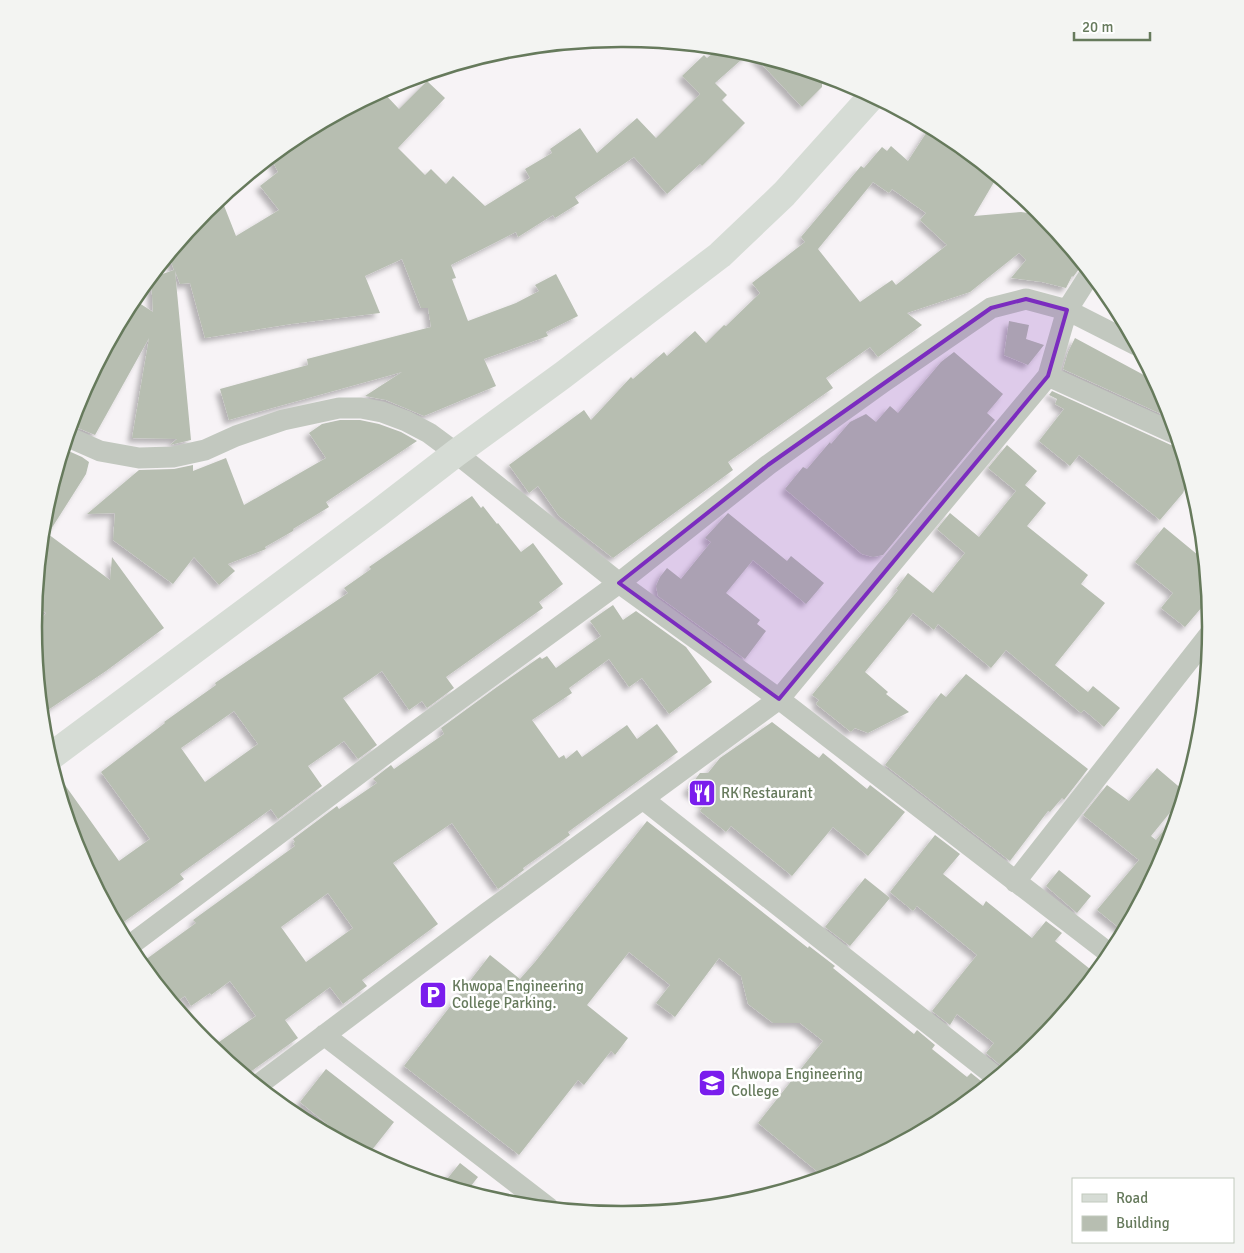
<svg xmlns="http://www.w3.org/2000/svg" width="1244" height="1253" viewBox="0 0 1244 1253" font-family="Signika,sans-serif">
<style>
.building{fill:#b7beb1;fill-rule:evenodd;filter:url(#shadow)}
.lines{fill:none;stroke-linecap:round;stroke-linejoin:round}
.street{stroke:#c2c8bf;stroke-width:21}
.primary{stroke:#d6dcd5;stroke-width:28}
.marked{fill:#7b2cbf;fill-opacity:0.2;stroke:#7b2cbf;stroke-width:4;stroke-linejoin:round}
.labels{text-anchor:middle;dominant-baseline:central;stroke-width:5;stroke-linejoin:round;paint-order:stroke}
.poi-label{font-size:15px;fill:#667a5c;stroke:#fff;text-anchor:start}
.rim{fill:none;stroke:#667a5c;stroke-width:2.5}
</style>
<defs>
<filter id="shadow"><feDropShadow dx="-4.5" dy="4.5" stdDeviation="2.5" flood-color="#0004"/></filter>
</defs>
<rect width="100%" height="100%" fill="#f7f3f6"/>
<path class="building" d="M 719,48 L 737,50 L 749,53 L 715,83 L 727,95 L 722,100 L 745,123 L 702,166 L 700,164 L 667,194 L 634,157 L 575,197 L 579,203 L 555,218 L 553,215 L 518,237 L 516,232 L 451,265 L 456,278 L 452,279 L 468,321 L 516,303 L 539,291 L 535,285 L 556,274 L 578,316 L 546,332 L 548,336 L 484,359 L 496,386 L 424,416 L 386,400 L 365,396 L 402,372 L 229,420 L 220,389 L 308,365 L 307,359 L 431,327 L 428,308 L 421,308 L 402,259 L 365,276 L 380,313 L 291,324 L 205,338 L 190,283 L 180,284 L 175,271 L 191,440 L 170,445 L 177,439 L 132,438 L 149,338 L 95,435 L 71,425 L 79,401 L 133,299 L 153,312 L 151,278 L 174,270 L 169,256 L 206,211 L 221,198 L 236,236 L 279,210 L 260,186 L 278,172 L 271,158 L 291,147 L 289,143 L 295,137 L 382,91 L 399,109 L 427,81 L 445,98 L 398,148 L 425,175 L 431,169 L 446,184 L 453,176 L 485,206 L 530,178 L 525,169 L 552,153 L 550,149 L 580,128 L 597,153 L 637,118 L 656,138 L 700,94 L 682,76 L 704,55 L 707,58 Z
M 752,54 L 822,75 L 822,87 L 802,107 Z
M 930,127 L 949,138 L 997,177 L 974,216 L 1021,212 L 1041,215 L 1082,265 L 1073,277 L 1072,276 L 1066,288 L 1042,282 L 1011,278 L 1026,260 L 1019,253 L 970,292 L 907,313 L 922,325 L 878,357 L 870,347 L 826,378 L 833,388 L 728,462 L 733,470 L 613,558 L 559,516 L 538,486 L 529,493 L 509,465 L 584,410 L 591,420 L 631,377 L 633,379 L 664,352 L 667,356 L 695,331 L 706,343 L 724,325 L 726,326 L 760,293 L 752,283 L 805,242 L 801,237 L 861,166 L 864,168 L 882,147 L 887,151 L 891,146 L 908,161 ZM 873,182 L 889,193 L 892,189 L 926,213 L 920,220 L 947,245 L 896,285 L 892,280 L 860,302 L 818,249 Z
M 1009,321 L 1029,325 L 1026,339 L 1044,345 L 1028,365 L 1004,355 Z
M 1075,338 L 1155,381 L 1166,402 L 1170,418 L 1063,369 L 1068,352 Z
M 954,352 L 1003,394 L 987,413 L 995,420 L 883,555 L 873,557 L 862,554 L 785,489 L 803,467 L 807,469 L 830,442 L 831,444 L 850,422 L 866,414 L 876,422 L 890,406 L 898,413 L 941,362 Z
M 1052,391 L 1171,445 L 1179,446 L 1189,479 L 1183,493 L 1160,520 L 1079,455 L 1070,466 L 1039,441 L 1064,409 L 1055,404 L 1057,399 L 1049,395 Z
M 340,420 L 360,420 L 379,424 L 401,432 L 417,441 L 326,502 L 329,507 L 293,529 L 293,531 L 265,547 L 266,549 L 228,564 L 235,571 L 219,585 L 194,557 L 173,584 L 113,540 L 115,513 L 87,514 L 139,470 L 174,469 L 193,465 L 193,471 L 226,458 L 244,505 L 326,458 L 309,433 L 322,424 Z
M 1007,445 L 1037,471 L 1025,485 L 1046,503 L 1027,526 L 1088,575 L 1081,584 L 1105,603 L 1055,665 L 1088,692 L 1093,686 L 1120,708 L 1104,727 L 1084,710 L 1081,713 L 1006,650 L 991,668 L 938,624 L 934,630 L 913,613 L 865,672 L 888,692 L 886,694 L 909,712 L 868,733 L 855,728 L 851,732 L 816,704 L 819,700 L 812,695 L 898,590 L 896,589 L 908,573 L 933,593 L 965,553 L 937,529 L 950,513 L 979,537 L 1016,491 L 988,468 Z
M 64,449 L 82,457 L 89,462 L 86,474 L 48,534 L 110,580 L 112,557 L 164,628 L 106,671 L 42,714 L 34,629 L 46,613 L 36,606 L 45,511 Z
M 472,496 L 481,508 L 483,506 L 497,524 L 498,523 L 521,552 L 533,543 L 563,584 L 539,602 L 543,608 L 446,677 L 454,688 L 427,708 L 422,701 L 409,710 L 382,671 L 343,698 L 377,745 L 358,759 L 344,741 L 308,766 L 322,786 L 278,819 L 271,809 L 180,874 L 184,879 L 118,926 L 78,851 L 57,779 L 60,778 L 119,861 L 150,839 L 101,772 L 165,723 L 164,722 L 216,685 L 215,683 L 348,593 L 344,588 L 371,569 L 369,567 ZM 234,711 L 258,744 L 205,782 L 181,748 Z
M 728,513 L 787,561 L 791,556 L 824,583 L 806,604 L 753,560 L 726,593 L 760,620 L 757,624 L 766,631 L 745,659 L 658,596 L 656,586 L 660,577 L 667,568 L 681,579 L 711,542 L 705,538 Z
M 1164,527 L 1204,560 L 1208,600 L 1185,627 L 1161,608 L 1173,593 L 1135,562 Z
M 613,605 L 623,620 L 636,611 L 686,647 L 712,682 L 669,714 L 642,678 L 629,687 L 609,659 L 569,688 L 572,693 L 532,720 L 559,758 L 564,755 L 566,759 L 577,750 L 582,757 L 627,725 L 637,739 L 657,724 L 678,752 L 568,832 L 570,835 L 523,868 L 524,870 L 498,889 L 452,823 L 393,863 L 438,924 L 362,980 L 367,986 L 343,1004 L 330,987 L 285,1020 L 298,1038 L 246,1075 L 212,1047 L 256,1016 L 230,981 L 211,995 L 210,993 L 191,1006 L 185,996 L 174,1003 L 141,963 L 196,923 L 193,920 L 295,846 L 293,843 L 295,842 L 293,839 L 337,806 L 339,809 L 377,783 L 373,779 L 391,765 L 394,769 L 444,734 L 441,728 L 497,687 L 540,657 L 542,659 L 547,656 L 556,668 L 601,636 L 590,621 ZM 328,893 L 353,928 L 306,962 L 281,927 Z
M 966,674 L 1088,769 L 1064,800 L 1062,798 L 1050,812 L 1048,811 L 1010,861 L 885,765 L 941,693 L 946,697 Z
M 772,722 L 819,758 L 823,753 L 867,789 L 870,785 L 905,812 L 868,856 L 833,827 L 792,876 L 731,826 L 726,832 L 700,811 L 705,804 L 687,790 L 700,773 L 708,773 L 720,758 Z
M 1157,768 L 1184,791 L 1181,799 L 1151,836 L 1156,840 L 1171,821 L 1174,823 L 1165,852 L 1123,931 L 1097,910 L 1139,860 L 1083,815 L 1107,785 L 1129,801 Z
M 647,821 L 808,948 L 809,946 L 835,966 L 833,968 L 914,1034 L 917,1030 L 935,1045 L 932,1049 L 967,1077 L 971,1073 L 986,1085 L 949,1116 L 847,1170 L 824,1177 L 758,1123 L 823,1041 L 800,1023 L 773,1023 L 748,1004 L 741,976 L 719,958 L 675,1017 L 656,1003 L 670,985 L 629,952 L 587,1005 L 628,1038 L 615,1055 L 611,1051 L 584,1085 L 578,1080 L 519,1155 L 404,1066 L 490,955 L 520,979 L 535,962 Z
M 935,835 L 960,854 L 943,874 L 983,906 L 986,901 L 1032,938 L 1046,921 L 1062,933 L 1055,941 L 1095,973 L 1038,1043 L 1005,1069 L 986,1053 L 994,1043 L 957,1014 L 950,1025 L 932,1011 L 977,955 L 917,906 L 913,911 L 890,892 Z
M 1059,870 L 1091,896 L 1077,913 L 1046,886 Z
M 865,878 L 890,898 L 850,946 L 825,927 Z
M 326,1069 L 394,1122 L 368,1155 L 335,1137 L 338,1133 L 300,1102 Z
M 460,1163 L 478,1177 L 467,1191 L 443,1184 Z"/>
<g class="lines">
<path class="street" d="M 1048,376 L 1067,310 L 1090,274
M 68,437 L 100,451 L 139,458 L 173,457 L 205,450 L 236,436 L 283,420 L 339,408 L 361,408 L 382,412 L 406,421 L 429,433 L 456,453 L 619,583 L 779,699 L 1110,954
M 643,799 L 996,1077
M 1015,882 L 1209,635
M 129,946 L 416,731 L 619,583 L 768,465 L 882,383 L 991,308 L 1026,299 L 1067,310 L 1136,345
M 324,1035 L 549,1208
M 258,1085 L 487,913 L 779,699 L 1048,376 L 1176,434"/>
<path class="primary" d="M 50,757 L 377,514 L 456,453 L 563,375 L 720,255 L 784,194 L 872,96"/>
</g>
<path class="marked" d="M 1026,299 L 1067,310 L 1048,376 L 779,699 L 619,583 L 768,465 L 991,308 Z"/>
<defs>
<g id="restaurant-square" transform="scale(1.4375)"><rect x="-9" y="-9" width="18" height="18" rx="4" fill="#7a1ded" stroke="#fff"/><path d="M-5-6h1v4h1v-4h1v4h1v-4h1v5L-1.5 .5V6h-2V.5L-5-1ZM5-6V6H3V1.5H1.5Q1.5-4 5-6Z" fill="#fff"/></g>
<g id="parking-square" transform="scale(1.4375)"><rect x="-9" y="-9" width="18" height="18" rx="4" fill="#7a1ded" stroke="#fff"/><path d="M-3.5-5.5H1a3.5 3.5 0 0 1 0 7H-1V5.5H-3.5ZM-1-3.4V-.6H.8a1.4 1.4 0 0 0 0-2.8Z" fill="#fff"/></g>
<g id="university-square" transform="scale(1.4375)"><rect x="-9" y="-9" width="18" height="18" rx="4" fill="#7a1ded" stroke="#fff"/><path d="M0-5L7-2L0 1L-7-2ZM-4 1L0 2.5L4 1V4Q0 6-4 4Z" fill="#fff"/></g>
</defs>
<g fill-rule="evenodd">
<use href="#restaurant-square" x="702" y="793"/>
<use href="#parking-square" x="433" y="995"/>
<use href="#university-square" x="712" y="1083"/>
</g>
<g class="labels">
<g class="poi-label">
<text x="721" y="793">RK Restaurant</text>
<text x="452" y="986">Khwopa Engineering<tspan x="452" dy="17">College Parking.</tspan></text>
<text x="731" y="1074">Khwopa Engineering<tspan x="731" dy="17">College</tspan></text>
</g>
</g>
<path d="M0 0H1244V1253H0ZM621 47H623A579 579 0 0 1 1202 626V627A579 579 0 0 1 623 1206H621A579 579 0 0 1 42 627V626A579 579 0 0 1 621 47Z" fill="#f3f4f2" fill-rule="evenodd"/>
<path class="rim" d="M621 47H623A579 579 0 0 1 1202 626V627A579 579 0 0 1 623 1206H621A579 579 0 0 1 42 627V626A579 579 0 0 1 621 47Z"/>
<rect x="1072" y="1178" width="162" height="65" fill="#ffffff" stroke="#c2cabe"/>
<rect x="1082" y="1194" width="25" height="8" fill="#d6dcd5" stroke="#c2cabe"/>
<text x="1116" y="1203" font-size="15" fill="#667a5c">Road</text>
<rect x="1082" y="1216" width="25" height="15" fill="#b7beb1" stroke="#c2cabe"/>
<text x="1116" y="1228" font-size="15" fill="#667a5c">Building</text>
<path d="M1074 32v8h76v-8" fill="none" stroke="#667a5c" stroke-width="2.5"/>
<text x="1082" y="32" font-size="15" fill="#667a5c" stroke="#ffffff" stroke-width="4" paint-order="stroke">20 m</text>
</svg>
